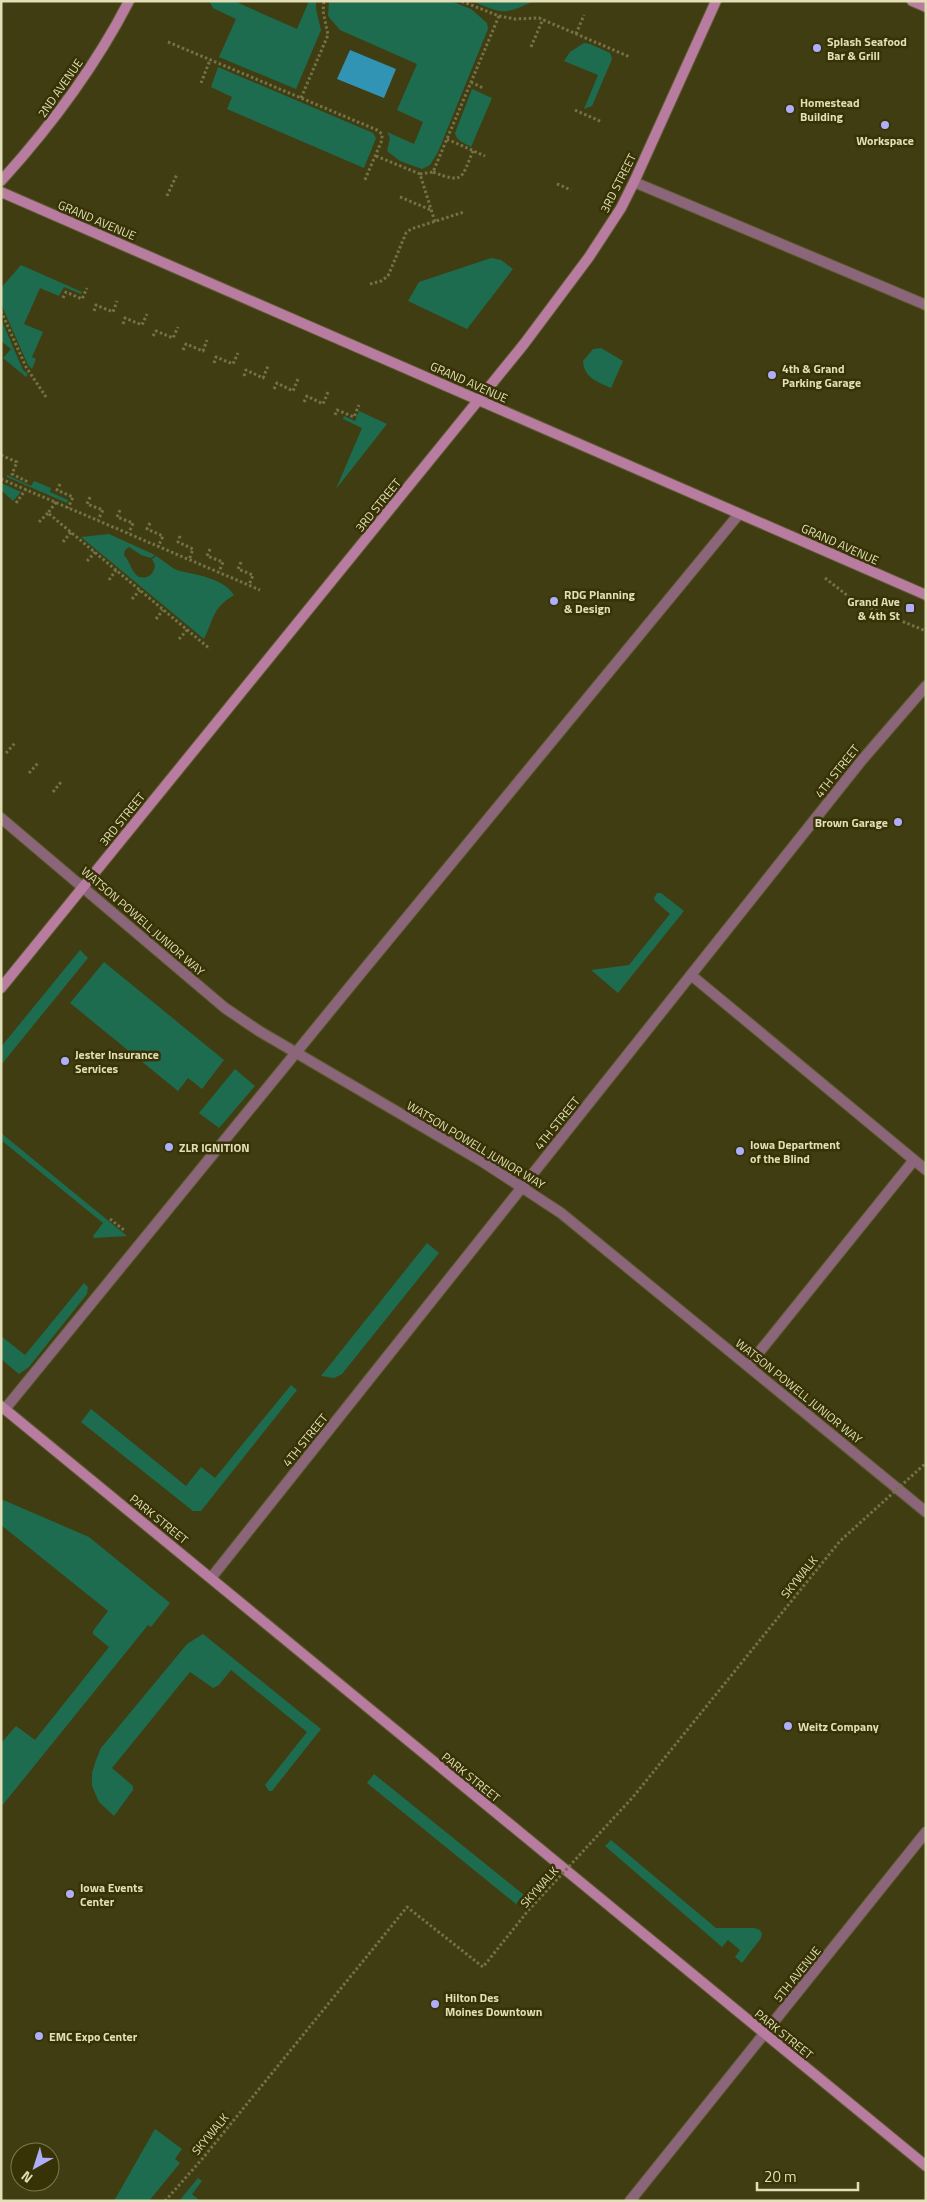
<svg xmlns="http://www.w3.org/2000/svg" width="927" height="2202" viewBox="0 0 927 2202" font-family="'Titillium Web',sans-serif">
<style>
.green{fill:#1d6c4f}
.water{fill:#3194b4}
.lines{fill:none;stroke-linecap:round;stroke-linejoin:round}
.service-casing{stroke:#5e5a30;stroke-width:12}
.minor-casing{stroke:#5e5a30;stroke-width:12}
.tertiary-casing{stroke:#5e5a30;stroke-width:12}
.secondary-casing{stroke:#5e5a30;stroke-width:12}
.path{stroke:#757248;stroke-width:3;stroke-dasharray:2.5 2.5;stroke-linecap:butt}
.service{stroke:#8b667b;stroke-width:10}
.minor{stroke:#8b667b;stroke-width:10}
.tertiary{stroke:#8b667b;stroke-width:10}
.secondary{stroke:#b77c9f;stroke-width:10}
.path-bridge{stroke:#757248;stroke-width:3;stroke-dasharray:2.5 2.5;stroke-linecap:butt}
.poi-dot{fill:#aeaefa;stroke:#373306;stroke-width:2}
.labels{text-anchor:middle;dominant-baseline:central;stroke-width:5;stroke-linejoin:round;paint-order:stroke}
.poi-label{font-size:12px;font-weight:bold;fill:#e2dfb8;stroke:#373306;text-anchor:start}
.street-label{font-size:12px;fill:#e2dfb8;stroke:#373306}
</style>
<rect width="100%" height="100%" fill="#413d12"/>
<path class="green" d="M 209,1 L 234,1 L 297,29 L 309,1 L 316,1 L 316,9 L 321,30 L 296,89 L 219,57 L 236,19 L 213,8 Z
M 329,1 L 451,1 L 471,9 L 487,23 L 488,29 L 438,152 L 430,165 L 422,169 L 400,161 L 387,151 L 390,138 L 387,132 L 414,144 L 423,122 L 397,110 L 417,64 L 340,30 L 328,16 Z
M 472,1 L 534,1 C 504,15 503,14 472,1 Z
M 584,43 L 590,44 L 610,53 L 612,59 L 592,106 L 584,109 L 598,75 L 564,61 L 570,52 Z
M 218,67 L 373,133 L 376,138 L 364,168 L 227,109 L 232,97 L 211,87 Z
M 472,89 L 492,98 L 471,147 C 465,143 456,141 455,133 Z
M 491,258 L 501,260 L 513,269 L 467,329 L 408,301 L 419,282 Z
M 21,265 L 82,292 L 81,294 L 64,287 L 59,296 L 40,288 L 24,324 L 43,332 L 32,357 L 36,359 L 32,369 L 28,365 L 1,304 L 1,288 Z
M 1,319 L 23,370 L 28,374 L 26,377 L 3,358 L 11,349 L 1,341 Z
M 601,348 L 623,361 L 611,388 C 598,382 584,378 583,361 L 593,349 Z
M 359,411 L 387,424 L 336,489 L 362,428 L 343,419 L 344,416 L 355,421 Z
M 7,475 L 31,486 L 34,481 L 51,488 L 50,492 L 68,500 L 67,503 L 7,477 Z
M 1,483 L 21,492 L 13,501 L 1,490 Z
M 109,534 L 155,555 L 151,558 L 141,555 L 129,547 L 125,550 L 124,555 C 131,563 131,572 139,577 C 149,579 154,574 155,565 L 152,559 L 156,556 C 163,560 172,569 180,571 C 197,575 223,578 234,595 C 212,608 214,619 204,639 L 81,537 Z
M 657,893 L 661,893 L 684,911 L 618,993 L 591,970 L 629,965 L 670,914 L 655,901 L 654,898 Z
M 80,950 L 88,958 L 1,1065 L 1,1047 Z
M 104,962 L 224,1060 L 202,1089 L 188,1078 L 178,1091 L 70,1003 Z
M 235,1069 L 255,1086 L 219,1128 L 199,1113 Z
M 1,1133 L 127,1236 L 94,1238 L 93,1236 L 103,1223 L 1,1140 Z
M 427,1243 L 439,1253 L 342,1374 L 334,1378 L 321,1376 Z
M 84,1283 L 88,1287 L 87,1294 L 29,1367 L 19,1374 L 1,1359 L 1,1336 L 25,1355 Z
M 291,1385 L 297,1390 L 201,1511 L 193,1511 L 81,1422 L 91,1409 L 186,1486 L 201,1467 L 215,1478 Z
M 1,1499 L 89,1537 L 170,1603 L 151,1627 L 148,1625 L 1,1807 L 1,1743 L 16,1726 L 35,1740 L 109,1647 L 93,1634 L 93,1631 L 108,1611 L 1,1525 Z
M 203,1634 L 321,1729 L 272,1791 L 269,1791 L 265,1785 L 307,1732 L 231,1670 L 219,1685 L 213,1688 L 190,1672 L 112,1768 L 133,1786 L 133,1790 L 114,1816 L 99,1802 L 92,1786 L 92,1773 L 96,1760 L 101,1748 L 187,1644 Z
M 374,1774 L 524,1895 L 516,1904 L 367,1783 Z
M 611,1840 L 716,1928 L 754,1928 L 760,1930 L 762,1934 L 761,1938 L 742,1963 L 735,1957 L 740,1950 L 728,1940 L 722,1947 L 605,1846 Z
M 155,2129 L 182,2149 L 175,2159 L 180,2163 L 149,2201 L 114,2201 Z
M 198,2178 L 202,2181 L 192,2194 L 200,2201 L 179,2201 Z"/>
<path class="water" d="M 350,50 L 396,69 L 384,98 L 337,79 Z"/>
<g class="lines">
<g class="service-casing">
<path id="service" d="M 634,182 L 926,305
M 691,975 L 926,1170
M 748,1366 L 914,1160
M 5,1409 L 361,973 L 739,514"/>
</g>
<g class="minor-casing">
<path id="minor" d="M 1,818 L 225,1008 L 259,1031 L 483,1162 L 561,1213 L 926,1512
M 211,1578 L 862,760 L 926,686"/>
</g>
<g class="tertiary-casing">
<path id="tertiary" d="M 630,2201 L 926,1832"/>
</g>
<g class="secondary-casing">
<path id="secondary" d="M 912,1 L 926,7
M 1,181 C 51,126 95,67 129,1
M 1,192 L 926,595
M 1,988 L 524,344 L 589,257 L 621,208 L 634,182 L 716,1
M 1,1406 L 926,2166"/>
</g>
<path class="path" d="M 499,16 L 515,19 L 539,18 L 630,57
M 576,34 L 584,15
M 168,42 L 377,130 L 382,134 L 382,140 L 364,182
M 531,47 L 543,19
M 471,82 L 483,88
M 201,83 L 210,60
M 301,98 L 328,35 L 323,11 L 324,1
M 575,110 L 602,122
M 447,139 L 485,156
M 376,156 L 420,174 L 435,222
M 433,172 C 464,184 461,179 473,151
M 420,174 L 433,172 L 499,16 L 461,1
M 557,184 L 571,190
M 167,196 L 177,174
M 400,197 L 431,210
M 370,284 L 381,281 L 388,276 L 406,233 L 411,229 L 464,212
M 63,298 L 66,292 L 82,299 L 87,288
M 1,311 L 26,367 L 46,397
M 94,311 L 96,305 L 113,312 L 117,301
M 123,324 L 125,318 L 142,325 L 147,314
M 153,336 L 156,331 L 173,338 L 178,327
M 183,350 L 186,344 L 203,351 L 207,340
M 214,363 L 216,357 L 233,364 L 238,353
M 244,376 L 246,370 L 263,378 L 268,366
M 274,389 L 277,383 L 293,391 L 298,379
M 304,402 L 307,396 L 323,404 L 328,392
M 335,415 L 337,410 L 354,417 L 359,405
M 1,455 L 17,462 L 12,474 L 26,481 L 27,478
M 1,479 L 260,590
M 60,484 L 57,490 L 73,497 L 68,508
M 90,497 L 87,504 L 103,510 L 98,520
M 56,502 L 48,513 L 210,649
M 16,503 L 26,489
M 120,510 L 117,517 L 133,523 L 129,533
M 39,522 L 48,513
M 150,523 L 147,529 L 163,536 L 158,547
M 180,536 L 178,542 L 193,549 L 189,560
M 63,542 L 71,532
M 210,549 L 207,556 L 223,562 L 219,572
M 87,561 L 95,552
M 241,562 L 238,569 L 253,575 L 249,585
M 825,578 L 857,603 L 926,631
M 109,580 L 116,570
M 132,599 L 140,590
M 156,619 L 163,610
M 179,639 L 187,630
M 6,753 L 15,743
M 29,773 L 38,763
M 53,792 L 61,782
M 110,1219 L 124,1230"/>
<use href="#service" class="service"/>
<use href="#minor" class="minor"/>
<use href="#tertiary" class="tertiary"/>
<use href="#secondary" class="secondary"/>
<path class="path-bridge" d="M 165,2201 L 203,2158 L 407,1907 L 483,1967 L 527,1912 L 633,1797 L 840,1541 L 926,1463"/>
</g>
<g class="poi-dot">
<circle cx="817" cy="48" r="5"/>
<circle cx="790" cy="109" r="5"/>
<circle cx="885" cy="125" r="5"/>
<circle cx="772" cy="375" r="5"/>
<circle cx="554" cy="601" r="5"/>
<rect x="905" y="603" width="10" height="10" rx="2.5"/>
<circle cx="898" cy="822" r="5"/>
<circle cx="65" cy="1061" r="5"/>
<circle cx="169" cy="1147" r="5"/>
<circle cx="740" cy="1151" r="5"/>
<circle cx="788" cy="1726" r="5"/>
<circle cx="70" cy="1894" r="5"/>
<circle cx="435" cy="2004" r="5"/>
<circle cx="39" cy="2036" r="5"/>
</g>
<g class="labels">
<g class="poi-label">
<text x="827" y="41">Splash Seafood<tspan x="827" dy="14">Bar &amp; Grill</tspan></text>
<text x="800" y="102">Homestead<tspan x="800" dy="14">Building</tspan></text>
<text x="885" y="140" text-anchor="middle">Workspace</text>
<text x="782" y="368">4th &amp; Grand<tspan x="782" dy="14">Parking Garage</tspan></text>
<text x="564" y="594">RDG Planning<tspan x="564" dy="14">&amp; Design</tspan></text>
<text x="900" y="601" text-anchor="end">Grand Ave<tspan x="900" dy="14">&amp; 4th St</tspan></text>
<text x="888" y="822" text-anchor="end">Brown Garage</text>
<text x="75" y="1054">Jester Insurance<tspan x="75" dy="14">Services</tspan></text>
<text x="750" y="1144">Iowa Department<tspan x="750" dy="14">of the Blind</tspan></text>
<text x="179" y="1147">ZLR IGNITION</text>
<text x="798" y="1726">Weitz Company</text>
<text x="80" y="1887">Iowa Events<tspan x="80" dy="14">Center</tspan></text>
<text x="445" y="1997">Hilton Des<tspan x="445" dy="14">Moines Downtown</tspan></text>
<text x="49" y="2036">EMC Expo Center</text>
</g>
<g class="street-label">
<text transform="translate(60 88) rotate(-55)">2ND AVENUE</text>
<text transform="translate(618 183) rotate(-63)">3RD STREET</text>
<text transform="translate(97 220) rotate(23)">GRAND AVENUE</text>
<text transform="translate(469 382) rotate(24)">GRAND AVENUE</text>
<text transform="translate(378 505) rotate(-51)">3RD STREET</text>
<text transform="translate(840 544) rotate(24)">GRAND AVENUE</text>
<text transform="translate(837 771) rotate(-52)">4TH STREET</text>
<text transform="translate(122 819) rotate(-51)">3RD STREET</text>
<text transform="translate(143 921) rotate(41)">WATSON POWELL JUNIOR WAY</text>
<text transform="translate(557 1123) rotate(-51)">4TH STREET</text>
<text transform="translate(476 1145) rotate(31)">WATSON POWELL JUNIOR WAY</text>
<text transform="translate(799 1391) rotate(39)">WATSON POWELL JUNIOR WAY</text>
<text transform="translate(305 1440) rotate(-51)">4TH STREET</text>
<text transform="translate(159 1519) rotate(39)">PARK STREET</text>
<text transform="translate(799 1577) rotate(-51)">SKYWALK</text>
<text transform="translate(471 1777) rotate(39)">PARK STREET</text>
<text transform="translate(539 1887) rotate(-48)">SKYWALK</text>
<text transform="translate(797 1974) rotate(-51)">5TH AVENUE</text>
<text transform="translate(784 2034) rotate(39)">PARK STREET</text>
<text transform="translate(210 2134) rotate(-50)">SKYWALK</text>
</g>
</g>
<rect width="927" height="2202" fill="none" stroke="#e2dfb8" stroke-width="5"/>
<g transform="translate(35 2167) rotate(219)"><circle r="24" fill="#373306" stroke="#7b784d"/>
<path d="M0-4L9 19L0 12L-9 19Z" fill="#aeaefa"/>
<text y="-8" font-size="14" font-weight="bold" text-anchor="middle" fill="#e2dfb8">N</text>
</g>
<path d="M757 2182v8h101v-8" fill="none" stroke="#e2dfb8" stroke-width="2.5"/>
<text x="764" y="2182" font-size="15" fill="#e2dfb8" stroke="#373306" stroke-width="4" paint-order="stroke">20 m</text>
</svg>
